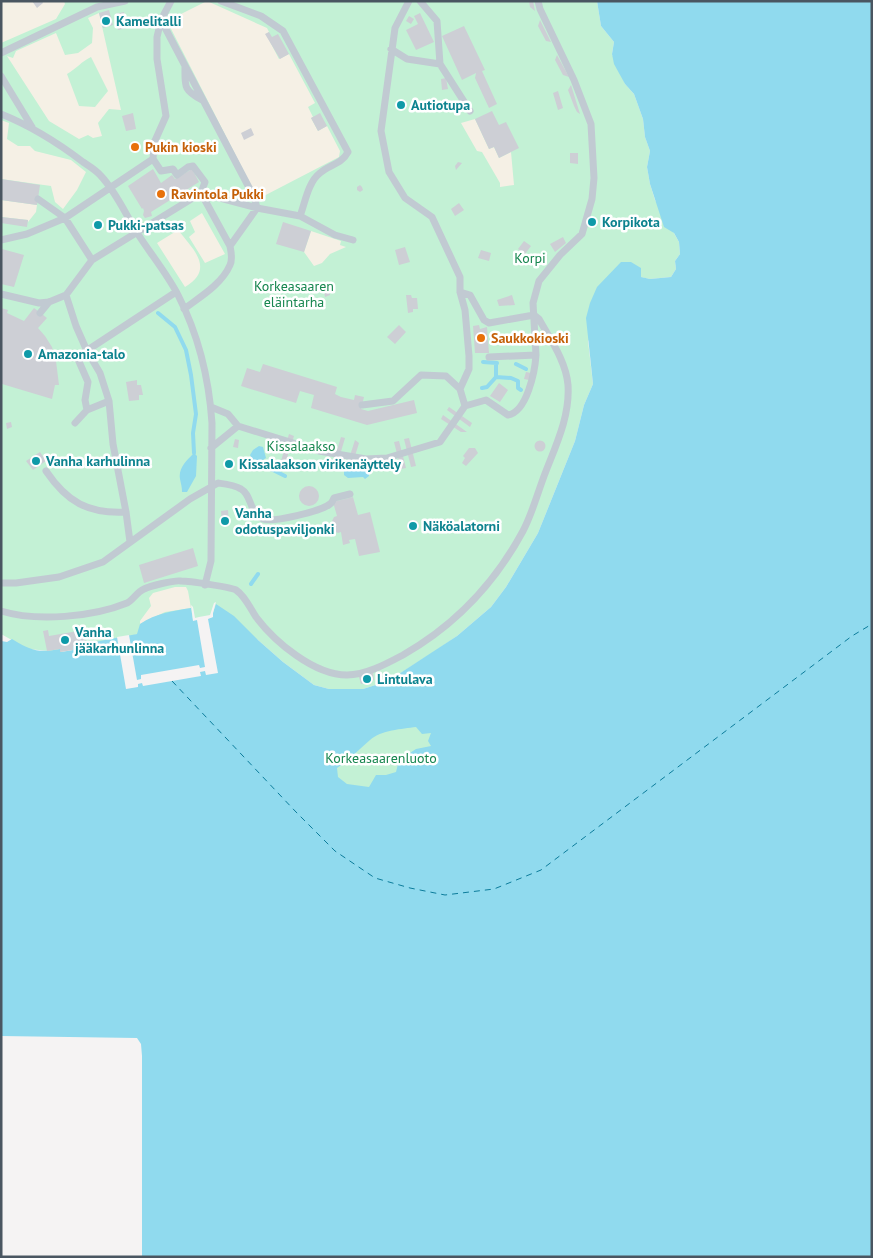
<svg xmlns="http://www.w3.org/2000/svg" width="873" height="1258" viewBox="0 0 873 1258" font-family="'PT Sans',sans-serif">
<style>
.green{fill:#c3f1d5}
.sand{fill:#f5f0e5;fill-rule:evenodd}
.water{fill:#90daee;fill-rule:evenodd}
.pier{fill:#f5f3f3}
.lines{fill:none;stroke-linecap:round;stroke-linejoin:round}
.stream{stroke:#90daee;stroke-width:4}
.ferry{stroke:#0c7c9b;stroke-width:1;stroke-dasharray:6 5;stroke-linecap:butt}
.building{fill:#cdcfd5}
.lane{stroke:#c1cad2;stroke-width:7}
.culture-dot{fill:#0f9aa8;stroke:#fff;stroke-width:2}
.food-dot{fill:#e8710a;stroke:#fff;stroke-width:2}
.labels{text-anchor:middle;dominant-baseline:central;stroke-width:5;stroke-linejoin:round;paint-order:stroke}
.culture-label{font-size:14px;font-weight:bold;fill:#0d838f;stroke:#fff;text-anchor:start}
.food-label{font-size:14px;font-weight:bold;fill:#c56008;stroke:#fff;text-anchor:start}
.park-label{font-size:14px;fill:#17864f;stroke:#fff}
</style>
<rect width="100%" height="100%" fill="#f5f3f3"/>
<path class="green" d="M 1,1 L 597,1 L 601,26 L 614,42 L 612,54 L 625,84 L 634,94 L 643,119 L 645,137 L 650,151 L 647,167 L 650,184 L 655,200 L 679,242 L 680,254 L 675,261 L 676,269 L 671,277 L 650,279 L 640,277 L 641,268 L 588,341 L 593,384 L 584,405 L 575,441 L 538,533 L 506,587 L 491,607 L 457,636 L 435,651 L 388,681 L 363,689 L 344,690 L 329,689 L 314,685 L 283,662 L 258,640 L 213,617 L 60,652 L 28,649 L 1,634 Z
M 346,714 L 471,734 L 346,820 L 315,745 Z"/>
<path class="sand" d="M 1,1 L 64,1 L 65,4 L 56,19 L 1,43 Z
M 207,1 L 267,28 L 269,32 L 266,34 L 279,59 L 289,54 L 315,103 L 308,107 L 313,117 L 311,118 L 318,131 L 327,126 L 340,151 L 339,157 L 258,199 L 167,21 Z
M 99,13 L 121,110 L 109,109 L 98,123 L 102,136 L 93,138 L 88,135 L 79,139 L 49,121 L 7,56 L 13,58 L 16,51 L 56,33 L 65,55 L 78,53 L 92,43 L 93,28 L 88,18 ZM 91,57 L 108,91 L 95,107 L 79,106 L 67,74 C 76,69 82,61 91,57 Z
M 475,119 L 489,149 L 494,147 L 499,158 L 511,152 L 514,185 L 500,187 L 500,183 L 482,152 L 477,151 L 461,123 Z
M 1,120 L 9,123 L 7,139 L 18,146 L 30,146 L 35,151 L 71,160 L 86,172 L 77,190 L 63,209 L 55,202 L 51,186 L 1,179 Z
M 1,200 L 37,205 L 36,212 L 28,222 L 28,220 L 1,217 Z
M 202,213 L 225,254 L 205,263 L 189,237 L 195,232 L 190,221 Z
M 178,230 C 194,250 215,269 185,287 L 157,243 Z
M 311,231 L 341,241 L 340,245 L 346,247 L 330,254 L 322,263 L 314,266 L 304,252 Z
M 175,587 L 186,587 L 188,591 L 191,608 L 165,612 L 140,624 L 140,621 L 151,606 L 149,598 L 153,593 Z"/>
<path class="water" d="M 597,1 L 872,1 L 872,1257 L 142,1257 L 142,1056 L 141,1044 L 137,1038 L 1,1036 L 1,641 L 7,642 L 12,639 C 32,651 38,653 60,649 L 61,652 L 73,650 L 73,646 L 137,634 L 140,624 C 156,613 173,611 191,608 L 193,620 L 213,617 L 213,613 L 216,604 L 234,616 L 258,640 L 283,662 L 314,685 L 329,689 L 363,689 L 388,681 L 457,636 L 491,607 L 506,587 L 538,533 L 575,441 L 584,405 L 593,384 L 586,318 L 590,303 L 597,287 L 621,262 L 631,262 L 641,268 L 641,277 L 650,279 L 671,277 L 676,269 L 675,261 L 680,254 L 679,242 L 674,233 L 664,227 L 650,184 L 647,167 L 650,151 L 645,137 L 643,119 L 634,94 L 625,84 L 614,64 L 612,54 L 614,42 L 601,26 ZM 416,727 L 422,734 L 431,733 L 428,741 L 431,746 L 416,749 L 399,760 L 396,772 L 386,775 L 376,775 L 369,787 L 347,784 L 338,777 L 337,768 C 350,760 359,749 370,740 C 381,730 402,729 416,727 Z
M 259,446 L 263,447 L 266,458 L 258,463 L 254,462 L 250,455 L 253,450 Z
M 194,453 L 197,456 L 196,476 L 187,492 L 182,492 C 182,487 181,484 180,479 C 178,468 187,460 194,453 Z
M 365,467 L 369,472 L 369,476 L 365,479 L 363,477 L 348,478 L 344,475 L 344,471 L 349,468 L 354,470 Z"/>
<path class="pier" d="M 216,602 L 213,613 L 213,617 L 208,619 L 218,673 L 206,675 L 205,671 L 200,672 L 201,676 L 143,686 L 142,683 L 138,684 L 138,687 L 126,689 L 117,637 L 129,635 L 137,680 L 141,679 L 141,675 L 199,665 L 200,668 L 205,667 L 197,620 L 193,621 L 191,605 L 193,607 L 195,618 L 199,617 L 210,615 L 214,603 Z"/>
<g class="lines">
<path class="stream" d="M 158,313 L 175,327 L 186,350 L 191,375 L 196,414 L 193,433 L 194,453
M 483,362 L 497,363
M 516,364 L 526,369
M 496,377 L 511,378 L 518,381 L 518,388 L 521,390
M 482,388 L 487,387 L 496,377 L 496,363
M 261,461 L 265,466 L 285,476
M 251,584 L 258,574"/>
<path class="ferry" d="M 172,681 L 296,812 L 335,851 L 375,878 L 410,888 L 445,895 L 494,889 L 541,870 L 852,636 L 872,624"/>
</g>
<path class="building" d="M 32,1 L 42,1 L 43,3 L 37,8 Z
M 529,1 L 533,1 L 535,11 L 530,7 Z
M 109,10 L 113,25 L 103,28 L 99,13 Z
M 124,12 L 127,28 L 118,30 L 115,14 Z
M 420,13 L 434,42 L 416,50 L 406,30 L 418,24 L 414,16 Z
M 409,16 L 414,19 L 411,24 L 406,21 Z
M 540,20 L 551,42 L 546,41 L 538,26 Z
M 464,26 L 485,70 L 482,71 L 497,104 L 489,108 L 475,78 L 476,73 L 462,80 L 442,36 Z
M 269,32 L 272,37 L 278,34 L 289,54 L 280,59 L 265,34 Z
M 557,55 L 569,77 L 563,75 L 555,60 Z
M 446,78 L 448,89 L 442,90 L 441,79 Z
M 571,85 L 580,114 L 577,112 L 574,106 L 568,90 Z
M 558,91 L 563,108 L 558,110 L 553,93 Z
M 405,102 L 406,108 L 398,110 L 397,103 Z
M 492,111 L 499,125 L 506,122 L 519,148 L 499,158 L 494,147 L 489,149 L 475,119 Z
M 133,113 L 136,129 L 126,131 L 122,116 Z
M 320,113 L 327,126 L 318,131 L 311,118 Z
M 251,128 L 254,135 L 244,140 L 241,133 Z
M 134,142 L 139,149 L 135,151 L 130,145 Z
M 570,153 L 578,153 L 578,164 L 570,163 Z
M 458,162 L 462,163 L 456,170 L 455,166 Z
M 153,169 L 161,183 L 172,175 L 175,179 L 192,169 L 199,182 L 151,212 L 152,216 L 145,218 L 143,215 L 144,211 L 143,208 L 142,209 L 128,186 Z
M 1,179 L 40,185 L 37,205 L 1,200 Z
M 360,185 L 362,187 L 363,190 L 360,192 L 357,190 L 357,187 Z
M 459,203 L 464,210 L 455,216 L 451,209 Z
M 1,217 L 28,220 L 27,227 L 1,223 Z
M588 222a4 4 0 1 1 8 0a4 4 0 1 1-8 0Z
M 283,222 L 311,231 L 304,252 L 276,244 Z
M 563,237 L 566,243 L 555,252 L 550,244 Z
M 524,241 L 531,246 L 525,254 L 518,249 Z
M 405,247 L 410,262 L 399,265 L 395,250 Z
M 2,249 L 24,255 L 14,287 L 1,284 Z
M 481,250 L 491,253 L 489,261 L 478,258 Z
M 329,290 L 330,295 L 325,297 L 324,291 Z
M 406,295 L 411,295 L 412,298 L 417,298 L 418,309 L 413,309 L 413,312 L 408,313 Z
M 512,295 L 515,305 L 499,306 L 497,300 Z
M 1,308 L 8,310 L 7,313 L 24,321 L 34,308 L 47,318 L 38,328 L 45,336 L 52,347 L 56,361 L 59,385 L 55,385 L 52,399 L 2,384 Z
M 399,325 L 406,332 L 395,344 L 387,337 Z
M 479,325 L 480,329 L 487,327 L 489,353 L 475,353 L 473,326 Z
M 263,364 L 337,387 L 335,394 L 341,397 L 354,400 L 355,395 L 364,397 L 361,409 L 368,411 L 414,400 L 417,413 L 367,425 L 311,408 L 314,395 L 300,391 L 296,403 L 241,386 L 247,368 L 260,372 Z
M 526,372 L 531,373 L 529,380 L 524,379 Z
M 137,380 L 137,385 L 141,385 L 143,395 L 139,395 L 139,400 L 129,401 L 126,382 Z
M 499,383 L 508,390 L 500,402 L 490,396 Z
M 449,407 L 472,423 L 470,427 L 447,410 Z
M 443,415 L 467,432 L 461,432 L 441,419 Z
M 11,422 L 12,427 L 7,429 L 6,423 Z
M 289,434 L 294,436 L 286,461 L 281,461 Z
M 341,437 L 345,438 L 337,465 L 333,463 Z
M 409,438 L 416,466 L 411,467 L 404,439 Z
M 235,439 L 239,440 L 238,448 L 233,447 Z
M 355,440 L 359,443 L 351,469 L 346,468 Z
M534.5 446a5.5 5.5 0 1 1 11 0a5.5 5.5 0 1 1-11 0Z
M 399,441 L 406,468 L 401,469 L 394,442 Z
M 469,448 L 475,448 L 478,453 L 466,466 L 462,463 L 465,458 L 463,456 Z
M 40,452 L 46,461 L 33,470 L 26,461 Z
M 233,461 L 234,465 L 225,467 L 224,462 Z
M299 496a10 10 0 1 1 20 0a10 10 0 1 1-20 0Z
M 353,497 L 358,515 L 370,512 L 380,552 L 359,556 L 355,539 L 349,540 L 350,543 L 343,545 L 341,532 L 338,533 L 334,531 L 332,521 L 334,517 L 337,516 L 333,502 Z
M 228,510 L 229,524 L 222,525 L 221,511 Z
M407 526a6 6 0 1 1 12 0a6 6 0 1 1-12 0Z
M 193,548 L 198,566 L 144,583 L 139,565 Z
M 83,625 L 86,644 L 73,646 L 73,650 L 60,652 L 60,649 L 47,651 L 43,631 L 48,630 L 49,636 L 78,631 L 77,626 Z
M 373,672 L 374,680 L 361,684 L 359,677 Z"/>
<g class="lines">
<path class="lane" d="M 221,1 L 261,16 L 283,31 L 348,152 C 342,164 329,165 320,173 C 308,182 305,203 300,216 L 257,208 L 230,246
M 420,1 L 437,21 L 440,64
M 391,49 L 407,59 L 440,64 L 470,111
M 1,53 L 97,7 L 125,1
M 185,67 C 185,86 183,90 202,100
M 1,76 L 32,127
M 1,114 C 31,126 58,143 83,162 C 89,166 96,170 101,176 C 116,192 125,213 136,231 C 149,252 166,272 178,295 C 198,334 209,379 212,423 L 211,561 L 205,585
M 153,159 L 161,171 L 173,169 L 177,175 L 188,167 L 193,166 L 205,182 L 201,193 L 230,246 C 231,252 233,259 230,265 C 222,284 200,297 184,309
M 38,199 L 65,218
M 300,216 L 335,235 L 353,240
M 1,240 L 27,234 L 65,218
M 92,260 L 65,218 L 153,159 L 154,143 L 166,116 L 157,59 L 157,37 L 161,20 L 171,1
M 460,292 L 470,295 L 484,320 L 489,323 L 534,315
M 1,294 L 39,303 L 49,302 L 66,295 L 92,260 L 201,193 L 257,208 L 254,197 L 161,20
M 66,295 L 76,326 L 87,351 L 100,373 L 109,401 L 113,444 L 126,512 L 130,542
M 40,313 L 49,302
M 489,357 L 536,355 L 533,303 L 539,281 L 560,255 L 582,234 L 592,199 L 594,178 L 591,124 L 574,80 L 540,9 L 538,1
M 362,405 L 393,401 L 421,375 L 446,376 L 460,389
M 465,406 L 486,400 L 508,415 C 527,412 535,371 536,355
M 211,407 L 228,414 L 238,426 L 319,451 L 366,459 L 387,458 L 440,442 L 465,406 L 460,389 L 469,369 L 469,356 L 465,310 L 460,292 L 460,277 L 432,217 L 405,198 L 389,172 L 381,131 L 395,28 L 409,1
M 87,410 L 85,400 L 88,382 L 77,357 L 176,292
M 75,423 L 87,410 L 109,401
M 211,448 L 238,426
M 46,471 C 67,502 88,514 126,512
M 1,583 L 16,583 L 59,577 L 103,562 L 190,499 L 218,483 C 226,484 235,485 241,489 C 252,495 249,513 263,519 C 272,523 322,511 330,504 C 332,503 333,500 334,498 L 350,494
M 1,611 C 37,622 93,617 127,603 C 133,600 137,592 144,589 C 150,586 174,580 181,581 C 189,581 230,587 236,590 C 245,596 250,608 256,617 C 275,642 314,675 347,675 C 366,675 386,664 403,655 C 454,626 495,583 523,531 C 533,512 538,491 546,471 C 557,443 570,415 568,385 C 566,361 550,339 539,319 L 534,315"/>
</g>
<g class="culture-dot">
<circle cx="106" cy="21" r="5"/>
<circle cx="401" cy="105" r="5"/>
<circle cx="592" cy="222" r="5"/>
<circle cx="98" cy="225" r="5"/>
<circle cx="28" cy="354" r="5"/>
<circle cx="36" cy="461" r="5"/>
<circle cx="229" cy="464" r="5"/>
<circle cx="225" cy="521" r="5"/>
<circle cx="413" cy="526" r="5"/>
<circle cx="65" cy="640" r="5"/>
<circle cx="367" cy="679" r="5"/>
</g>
<g class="food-dot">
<circle cx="135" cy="147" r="5"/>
<circle cx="161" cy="194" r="5"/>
<circle cx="481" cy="338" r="5"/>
</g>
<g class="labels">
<g class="culture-label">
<text x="116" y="21">Kamelitalli</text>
<text x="411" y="105">Autiotupa</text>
<text x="602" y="222">Korpikota</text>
<text x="108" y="225">Pukki-patsas</text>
<text x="38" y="354">Amazonia-talo</text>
<text x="46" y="461">Vanha karhulinna</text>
<text x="239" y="464">Kissalaakson virikenäyttely</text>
<text x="235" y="513">Vanha<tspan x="235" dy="16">odotuspaviljonki</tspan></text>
<text x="423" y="526">Näköalatorni</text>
<text x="75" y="632">Vanha<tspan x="75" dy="16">jääkarhunlinna</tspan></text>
<text x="377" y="679">Lintulava</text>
</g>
<g class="food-label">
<text x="145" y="147">Pukin kioski</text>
<text x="171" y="194">Ravintola Pukki</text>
<text x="491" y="338">Saukkokioski</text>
</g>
<g class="park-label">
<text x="530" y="258">Korpi</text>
<text x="294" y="286">Korkeasaaren<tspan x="294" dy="16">eläintarha</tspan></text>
<text x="301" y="446">Kissalaakso</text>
<text x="381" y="758">Korkeasaarenluoto</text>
</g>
</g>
<rect width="873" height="1258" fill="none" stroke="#4a5661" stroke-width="5"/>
</svg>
